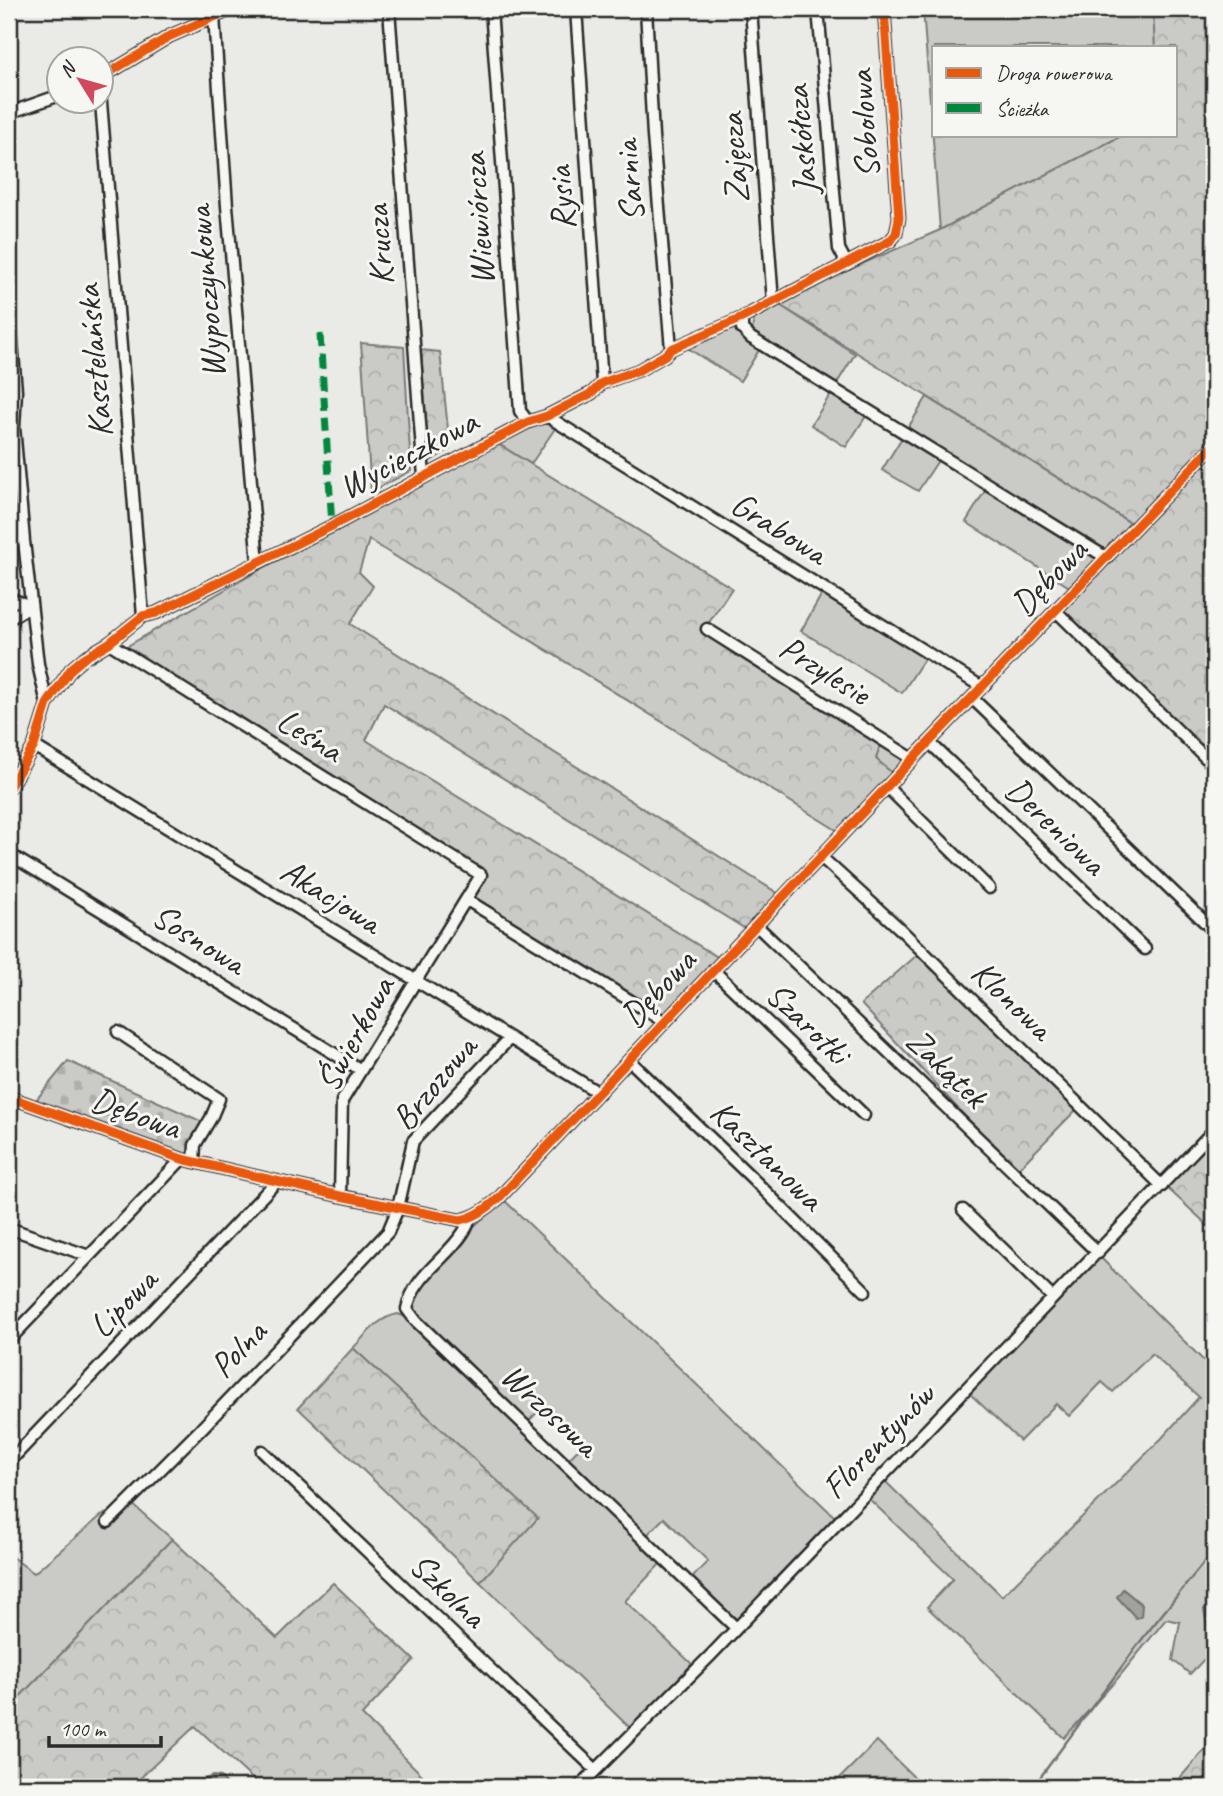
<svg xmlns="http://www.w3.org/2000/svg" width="1223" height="1796" viewBox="0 0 1223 1796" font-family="Caveat,sans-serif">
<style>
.green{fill:#cacac7;stroke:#7a7a79;stroke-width:2}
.forest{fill:url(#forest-crowns);stroke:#7a7a79;stroke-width:2}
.cemetery{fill:url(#cemetery-stones);stroke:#7a7a79;stroke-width:2}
.water{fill:url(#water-ripples);stroke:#727270;stroke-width:2}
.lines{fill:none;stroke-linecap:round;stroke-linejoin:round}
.stream{stroke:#727270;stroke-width:2.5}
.minor-casing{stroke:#2b2b2b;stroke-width:15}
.minor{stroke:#f6f6f2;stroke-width:10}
.quiet{stroke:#00873e;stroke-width:7;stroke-dasharray:14 7;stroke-linecap:butt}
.cycleway-casing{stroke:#f6f6f2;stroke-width:13}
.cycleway{stroke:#e8590c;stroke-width:9}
.labels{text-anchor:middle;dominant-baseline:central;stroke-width:6;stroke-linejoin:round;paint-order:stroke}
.street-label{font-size:35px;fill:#2b2b2b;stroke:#f6f6f2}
</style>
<defs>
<pattern id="forest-crowns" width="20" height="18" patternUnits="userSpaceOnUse" patternTransform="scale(1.75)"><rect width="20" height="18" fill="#cacac7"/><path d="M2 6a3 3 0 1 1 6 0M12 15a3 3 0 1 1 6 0" fill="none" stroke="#aeaeab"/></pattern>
<pattern id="cemetery-stones" width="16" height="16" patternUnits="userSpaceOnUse" patternTransform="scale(1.75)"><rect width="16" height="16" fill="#cacac7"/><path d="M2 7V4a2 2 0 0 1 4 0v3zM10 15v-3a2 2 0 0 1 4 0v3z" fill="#aeaeab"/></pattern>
<pattern id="water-ripples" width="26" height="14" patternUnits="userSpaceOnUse" patternTransform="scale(1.75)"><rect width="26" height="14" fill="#a1a19e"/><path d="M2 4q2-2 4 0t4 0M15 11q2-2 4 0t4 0" fill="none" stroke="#838381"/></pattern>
</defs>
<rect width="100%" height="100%" fill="#eaeae6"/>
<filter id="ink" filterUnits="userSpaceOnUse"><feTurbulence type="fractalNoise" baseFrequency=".0143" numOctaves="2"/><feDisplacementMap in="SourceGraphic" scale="14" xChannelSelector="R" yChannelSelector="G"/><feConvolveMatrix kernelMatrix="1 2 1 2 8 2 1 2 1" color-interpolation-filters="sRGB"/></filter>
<g filter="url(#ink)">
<path class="green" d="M 923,9 L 1153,9 L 1155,47 L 934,47 L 934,135 L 1123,135 L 940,230 Z
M 775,302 L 855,354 L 834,388 L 754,335 C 748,317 762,311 775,302 Z
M 735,329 L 761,347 L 740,381 L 686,347 L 708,336 Z
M 832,392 L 868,413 L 846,447 L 811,425 Z
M 927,397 L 1132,524 L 1071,588 L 966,522 L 986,489 L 939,459 L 918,491 L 882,470 Z
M 542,422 L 556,427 L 531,464 L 495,442 L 535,423 Z
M 823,592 L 926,656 L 902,693 L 801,631 Z
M 881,741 L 907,757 L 906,761 L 893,774 L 876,759 Z
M 503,1199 L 836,1518 L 740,1621 L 734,1622 L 691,1579 L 708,1561 L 664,1518 L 646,1536 L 567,1461 L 585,1442 L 545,1404 L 525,1425 L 412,1311 L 411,1297 L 465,1235 Z
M 1099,1256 L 1214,1371 L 1214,1532 L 1209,1540 L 1214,1545 L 1214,1608 L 1204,1610 L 1208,1629 L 1214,1641 L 1214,1649 L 1190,1674 L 1173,1660 L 1180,1622 L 1166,1619 L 1118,1678 L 1064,1738 L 927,1607 L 953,1579 L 867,1497 L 883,1479 L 1002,1596 L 1161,1439 L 1199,1397 L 1152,1354 L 1113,1392 L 1102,1382 L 1069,1416 L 1056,1404 L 1020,1441 L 968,1392 Z
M 398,1314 L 409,1318 L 663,1561 L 625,1601 L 692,1664 L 631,1729 L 480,1582 L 537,1518 L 353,1348 C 367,1334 377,1318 398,1314 Z
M 131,1503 L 172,1539 L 9,1708 L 9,1555 L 34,1573 L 102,1515 Z
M 877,1741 L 924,1787 L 831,1787 Z"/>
<path class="forest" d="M 1153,9 L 1214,9 L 1214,763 L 1058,612 L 1139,528 L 775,302 L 940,230 L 1123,135 L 1176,135 L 1176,47 L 1155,47 Z
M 361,343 L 404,347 L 411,471 L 371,492 Z
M 421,350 L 440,352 L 450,449 L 429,462 Z
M 495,442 L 732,588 L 706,627 L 881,741 L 876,759 L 893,774 L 838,831 L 369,540 L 359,572 L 373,586 L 350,624 L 779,894 L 747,930 L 384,704 L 366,740 L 719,958 L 667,1014 L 661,1015 L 469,898 L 483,874 L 124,648 C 246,576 370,508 495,442 Z
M 917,955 L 1078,1108 L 1016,1171 L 861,1004 Z
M 1214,1133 L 1214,1231 L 1166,1187 Z
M 353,1348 L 538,1518 L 480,1582 L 298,1408 Z
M 172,1539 L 277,1638 L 333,1583 L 414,1660 L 362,1715 L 434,1787 L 261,1787 L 195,1726 L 131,1787 L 9,1787 L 9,1708 Z
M 1214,1608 L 1214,1641 L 1208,1629 L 1204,1609 Z
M 1214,1739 L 1214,1787 L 1172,1787 Z"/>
<path class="cemetery" d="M 68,1061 L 205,1123 L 192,1157 L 36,1100 Z"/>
<path class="water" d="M 1123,1589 L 1142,1605 L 1141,1617 L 1136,1618 L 1117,1597 Z
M 213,1776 L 221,1777 L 227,1784 L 226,1787 L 198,1787 L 203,1786 L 205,1779 Z"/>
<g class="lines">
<path class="stream" d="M 1033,1787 L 1143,1638 L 1214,1550"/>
<g class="minor-casing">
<path id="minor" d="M 389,9 L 424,477
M 491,9 L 520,411 L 528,422
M 576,9 L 602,383
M 646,9 L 653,136 L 671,349
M 751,9 L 773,302
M 818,9 L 839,249 L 847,264
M 214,16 L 227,206 L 258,563
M 102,77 L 170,36 L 232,9
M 101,102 L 143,616
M 9,113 L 60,95
M 9,303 L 16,391 L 14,427 L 24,541 L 38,664 L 47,704
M 742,318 L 742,329 L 751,338 L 1107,558
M 547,416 L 982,687
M 9,537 L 24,541
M 9,598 L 30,606 L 9,619
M 1056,611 L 1214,766
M 707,629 L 913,759
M 109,643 L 481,875 L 342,1101 L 340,1196
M 972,698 L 1214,931
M 929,742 L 1145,949
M 34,746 L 599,1093
M 887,787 L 989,888
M 9,788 L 34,746 L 47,704 L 71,669 L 84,658 L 109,643 L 143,616 L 156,613 L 332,526 L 528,422 L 547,416 L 592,393 L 602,383 L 639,370 L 665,355 L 671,349 L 742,318 L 890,241 L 896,234 L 899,218 L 884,9
M 9,854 L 361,1070
M 821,857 L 898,927 L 1162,1186
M 467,900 L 665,1022
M 756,925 L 1098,1253
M 713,970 L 864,1115
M 118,1032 L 219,1099 L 211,1118 L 195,1145 L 194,1162
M 629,1060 L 751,1177 L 865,1291
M 9,1097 L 182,1159 L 340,1196 L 460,1220 C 476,1217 486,1209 498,1199 L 913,759 L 1214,445
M 963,1210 L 1053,1298
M 470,1218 C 468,1223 466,1229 463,1233 C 445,1260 413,1277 407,1309 L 416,1321 L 736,1628
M 9,1228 L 89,1256
M 9,1340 L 182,1159
M 262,1451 L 596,1770
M 9,1462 L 277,1181
M 108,1522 L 201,1429 L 388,1232 L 398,1208 L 413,1141 L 509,1039
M 579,1787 L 711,1655 L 1214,1130"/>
</g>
<use href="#minor" class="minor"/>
<path class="quiet" d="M 320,334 L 332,526"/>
<g class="cycleway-casing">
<path id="cycleway" d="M 102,77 L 170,36 L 232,9
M 9,788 L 34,746 L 47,704 L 71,669 L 84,658 L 109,643 L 143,616 L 156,613 L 332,526 L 528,422 L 547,416 L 592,393 L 602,383 L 639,370 L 665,355 L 671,349 L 742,318 L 890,241 L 896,234 L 899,218 L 884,9
M 9,1097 L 182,1159 L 340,1196 L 460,1220 C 476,1217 486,1209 498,1199 L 913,759 L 1214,445"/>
</g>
<use href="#cycleway" class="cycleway"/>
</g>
</g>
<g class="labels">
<g class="street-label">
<text transform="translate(864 124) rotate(-94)">Sobolowa</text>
<text transform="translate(801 140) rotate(-95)">Jaskółcza</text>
<text transform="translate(734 158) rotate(-94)">Zajęcza</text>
<text transform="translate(629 181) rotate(-95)">Sarnia</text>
<text transform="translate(561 198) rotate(-94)">Rysia</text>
<text transform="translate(478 219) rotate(-94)">Wiewiórcza</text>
<text transform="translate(379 245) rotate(-94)">Krucza</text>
<text transform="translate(206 292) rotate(-95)">Wypoczynkowa</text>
<text transform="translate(94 361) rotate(-95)">Kasztelańska</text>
<text transform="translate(408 454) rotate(-28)">Wycieczkowa</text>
<text transform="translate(779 528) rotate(32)">Grabowa</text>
<text transform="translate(1049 577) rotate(-46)">Dębowa</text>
<text transform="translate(825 670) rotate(32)">Przylesie</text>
<text transform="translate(310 735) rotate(32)">Leśna</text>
<text transform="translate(1056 826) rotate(44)">Dereniowa</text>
<text transform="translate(331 896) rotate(32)">Akacjowa</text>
<text transform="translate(199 939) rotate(32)">Sosnowa</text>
<text transform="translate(658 988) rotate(-47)">Dębowa</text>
<text transform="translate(1012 1000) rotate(44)">Klonowa</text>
<text transform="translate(808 1023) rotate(44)">Szarotki</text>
<text transform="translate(355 1034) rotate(-61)">Świerkowa</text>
<text transform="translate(947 1068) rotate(44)">Zakątek</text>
<text transform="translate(434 1083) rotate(-50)">Brzozowa</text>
<text transform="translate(136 1113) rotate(20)">Dębowa</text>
<text transform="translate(767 1155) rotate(44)">Kasztanowa</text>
<text transform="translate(123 1303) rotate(-46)">Lipowa</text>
<text transform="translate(238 1349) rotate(-46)">Polna</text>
<text transform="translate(550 1410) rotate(43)">Wrzosowa</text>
<text transform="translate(878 1441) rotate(-46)">Florentynów</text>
<text transform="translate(448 1590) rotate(44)">Szkolna</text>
</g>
</g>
<rect width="1223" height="1796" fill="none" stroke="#f6f6f2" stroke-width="35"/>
<rect x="18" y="18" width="1188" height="1761" fill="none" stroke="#2b2b2b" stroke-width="2.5" filter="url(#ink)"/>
<rect x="932" y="46" width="245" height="91" fill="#f6f6f2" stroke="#a5a5a2" stroke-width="2"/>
<rect x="946" y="68" width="35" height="10" fill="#e8590c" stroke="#a5a5a2" stroke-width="2"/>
<text x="996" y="80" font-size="21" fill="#2b2b2b">Droga rowerowa</text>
<rect x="946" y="103" width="35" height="10" fill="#00873e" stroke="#a5a5a2" stroke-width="2"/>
<text x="996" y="116" font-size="21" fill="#2b2b2b">Ścieżka</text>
<g transform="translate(80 80) rotate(307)"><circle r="33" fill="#f6f6f2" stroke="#a5a5a2" stroke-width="2"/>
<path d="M0-5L12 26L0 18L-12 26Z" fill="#d1495b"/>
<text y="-10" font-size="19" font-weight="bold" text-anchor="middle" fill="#2b2b2b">N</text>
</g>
<path d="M49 1736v10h112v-10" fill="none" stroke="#2b2b2b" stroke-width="3.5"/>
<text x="60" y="1736" font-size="21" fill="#2b2b2b" stroke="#f6f6f2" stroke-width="5" paint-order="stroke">100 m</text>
</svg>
